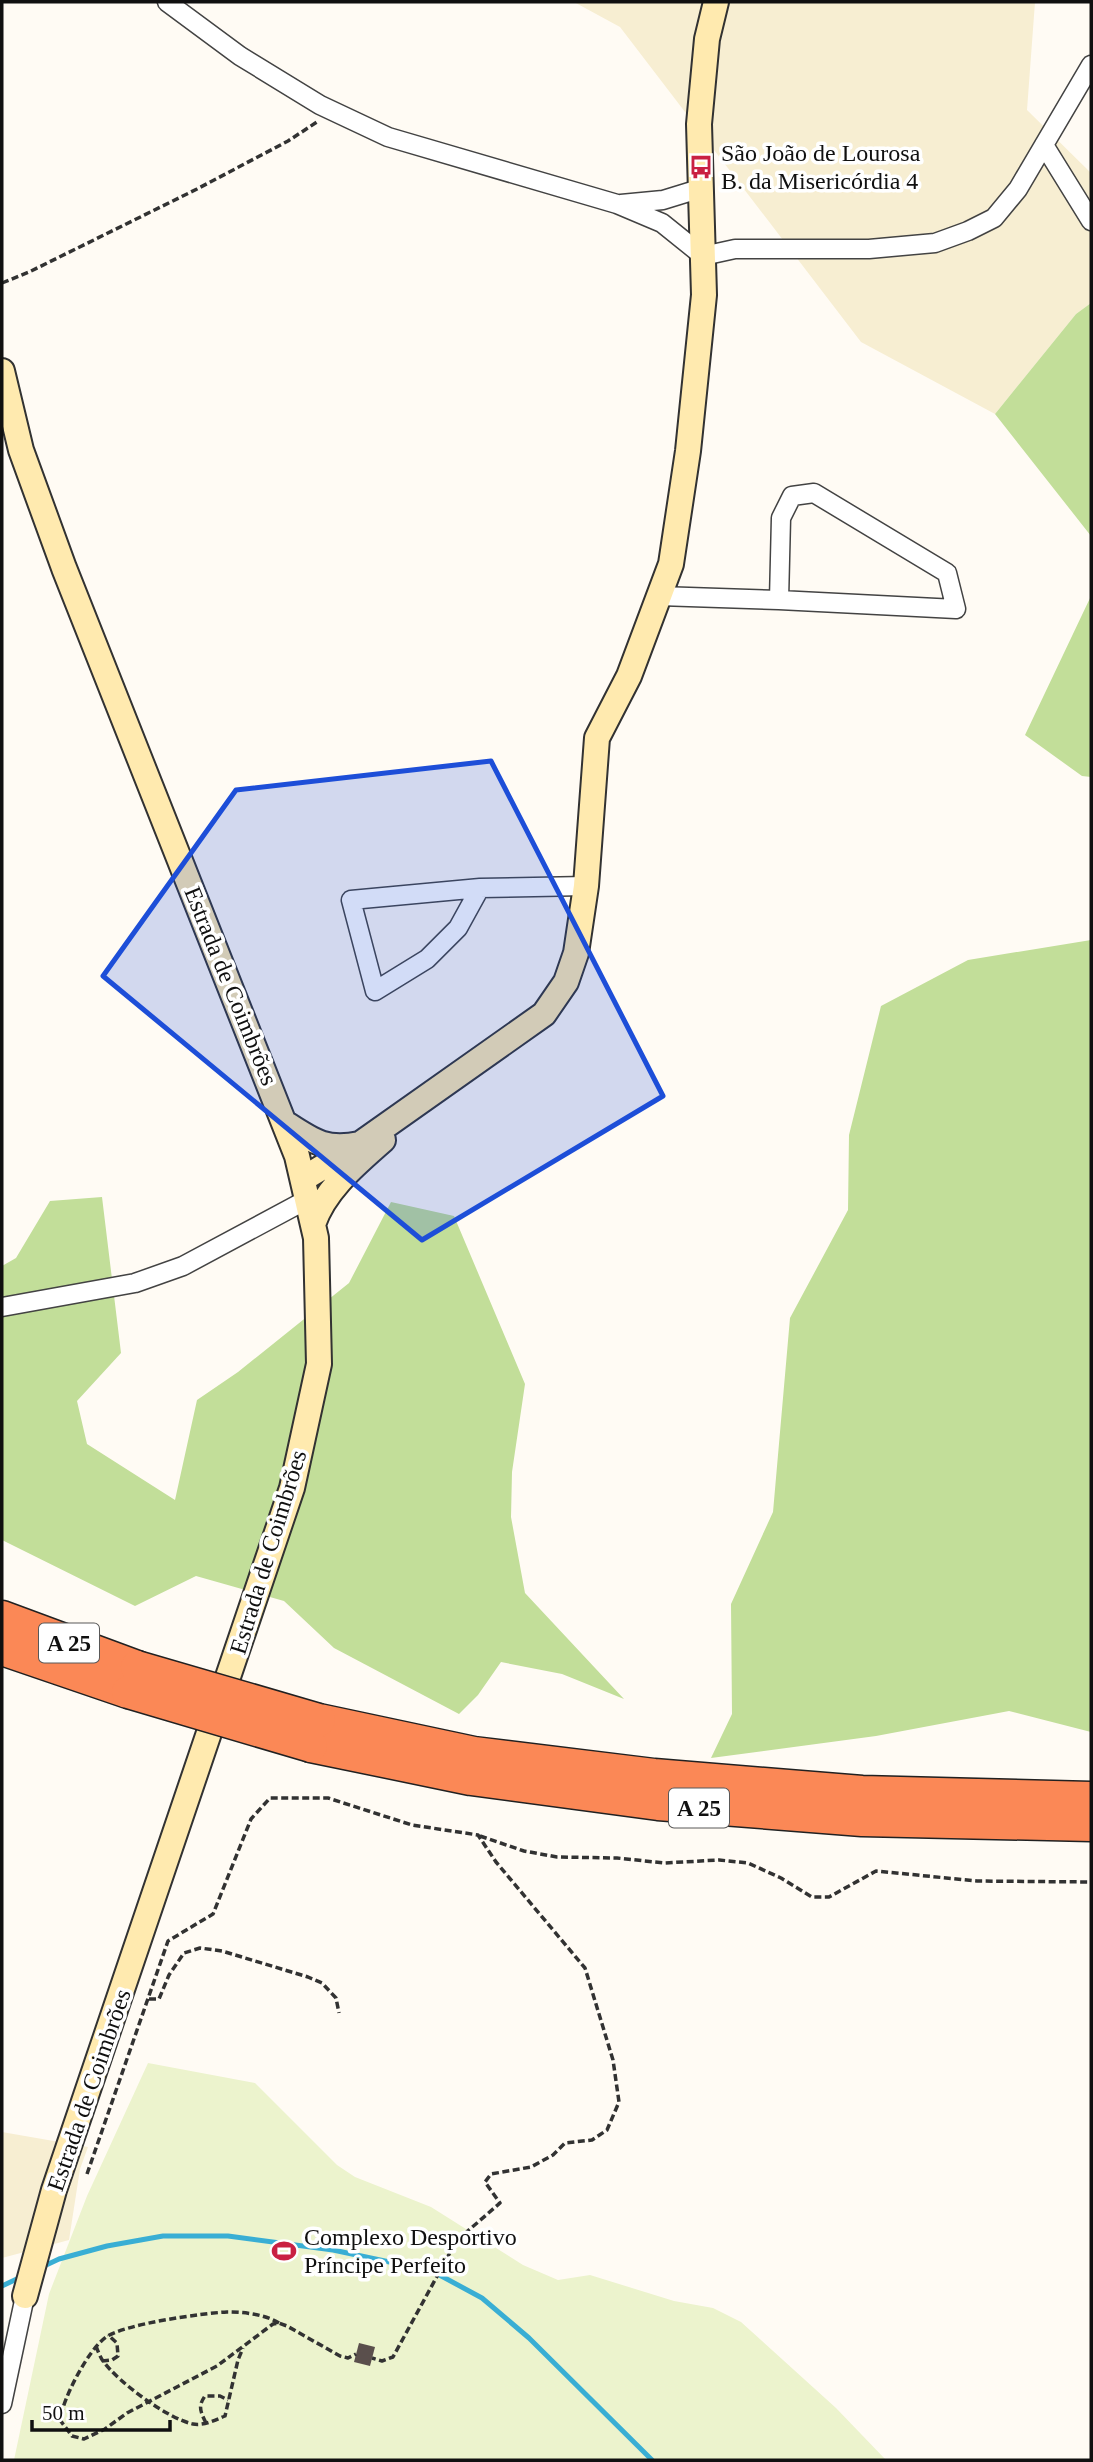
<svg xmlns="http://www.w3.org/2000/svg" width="1093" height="2462" viewBox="0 0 1093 2462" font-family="Georgia,serif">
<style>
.farmland{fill:#f7eed2}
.forest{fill:#c2de99}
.pitch{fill:#ecf3cd}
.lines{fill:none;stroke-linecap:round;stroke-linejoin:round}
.stream{stroke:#39aed4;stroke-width:5}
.building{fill:#5a4f4c}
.street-casing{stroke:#434343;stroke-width:21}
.secondary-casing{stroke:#323232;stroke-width:28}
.highway-casing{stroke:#212121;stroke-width:35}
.path{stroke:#323232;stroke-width:3.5;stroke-dasharray:7 3.5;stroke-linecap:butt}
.street{stroke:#fff;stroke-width:18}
.secondary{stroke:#ffeaaf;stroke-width:24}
.highway{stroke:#fb8856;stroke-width:32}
.highway-bridge-casing{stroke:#212121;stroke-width:35;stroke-linecap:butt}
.highway-bridge{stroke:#fb8856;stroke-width:32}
.marked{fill:#1d4ed8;fill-opacity:0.2;stroke:#1d4ed8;stroke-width:5;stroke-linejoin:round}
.labels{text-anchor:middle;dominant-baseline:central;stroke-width:7;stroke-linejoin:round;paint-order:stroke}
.shield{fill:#fff;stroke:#585858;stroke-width:2}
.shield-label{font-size:23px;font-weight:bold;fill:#101010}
.poi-label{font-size:24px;fill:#101010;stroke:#fff;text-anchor:start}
.street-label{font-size:24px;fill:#101010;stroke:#fff}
</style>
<rect width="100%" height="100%" fill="#fffbf4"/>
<path class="farmland" d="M 574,2 L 1035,2 L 1027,110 L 1091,173 L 1091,303 L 1076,314 L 995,414 L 861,342 L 620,27 Z
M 2,2132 L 88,2147 L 80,2169 L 69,2240 L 2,2258 Z"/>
<path class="forest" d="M 1091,303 L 1091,536 L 995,414 L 1076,314 Z
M 1091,596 L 1091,777 L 1082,776 L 1025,735 Z
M 1091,940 L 1091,1732 L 1009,1711 L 876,1736 L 711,1758 L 732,1714 L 731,1604 L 773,1512 L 790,1318 L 848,1210 L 849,1135 L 881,1006 L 968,960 Z
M 102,1197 L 121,1353 L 77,1401 L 87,1444 L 175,1500 L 197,1400 L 238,1372 L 349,1283 L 391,1202 L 454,1216 L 525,1384 L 512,1472 L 511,1517 L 525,1593 L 624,1699 L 562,1674 L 501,1662 L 478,1695 L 459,1714 L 334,1648 L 284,1601 L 196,1576 L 135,1606 L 2,1540 L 2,1266 L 16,1258 L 50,1201 Z"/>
<path class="pitch" d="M 148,2063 L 255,2083 L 337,2165 L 355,2177 L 431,2207 L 523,2265 L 558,2280 L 590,2275 L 674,2301 L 713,2308 L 741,2322 L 836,2408 L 886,2460 L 14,2460 L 49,2294 L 87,2196 Z"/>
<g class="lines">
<path class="stream" d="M 42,2267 L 59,2259 L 107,2246 L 163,2236 L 228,2236 L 333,2250 L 432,2271 L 482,2298 L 529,2338 L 652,2460
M 2,2286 L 21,2277"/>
</g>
<path class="building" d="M 359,2343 L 375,2347 L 370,2366 L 354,2362 Z"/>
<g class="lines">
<g class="street-casing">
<path id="street" d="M 167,2 L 240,56 L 320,105 L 388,137 L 617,204 L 662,223 L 703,256 L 735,249 L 869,249 L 935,243 L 968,231 L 994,218 L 1018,189 L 1091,65
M 1044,145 L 1091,221
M 621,204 L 663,200 L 702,188
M 659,596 L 779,600 L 781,518 L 792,496 L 814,493 L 947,573 L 956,609 L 779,600
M 480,888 L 458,928 L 427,959 L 375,991 L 351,900 L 480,888 L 586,886
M 2,1307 L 135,1283 L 183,1266 L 308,1199
M 2,2404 L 25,2296"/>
</g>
<g class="secondary-casing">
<path id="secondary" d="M 2,371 L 21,450 L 64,568 L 297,1156 L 316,1238 L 319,1364 L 292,1488 L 54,2190 L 25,2296
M 285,1123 C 314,1142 326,1151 360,1144 L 544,1014 L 566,982 L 576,953 L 586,886 L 597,738 L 629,676 L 671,564 L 688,451 L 704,295 L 699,124 L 707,39 L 716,2
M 303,1179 L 357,1146
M 313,1224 C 325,1189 356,1164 383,1140"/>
</g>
<g class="highway-casing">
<path id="highway" d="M 2,1617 L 137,1667
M 2,1649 L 128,1692
M 319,1720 L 474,1753 L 654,1775 L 862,1792 L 1091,1798
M 311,1746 L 471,1779 L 658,1804 L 862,1820 L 1091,1825"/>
</g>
<path class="path" d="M 2,283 L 29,272 L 197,189 L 288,141 L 317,122
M 480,1836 L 524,1851 L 557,1857 L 617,1858 L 664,1863 L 719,1860 L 748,1863 L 781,1878 L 812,1897 L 829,1897 L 876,1871 L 977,1881 L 1091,1882
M 149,1999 L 159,1999 L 169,1975 L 184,1953 L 200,1948 L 222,1951 L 308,1977 L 322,1983 L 336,1998 L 339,2013
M 87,2174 L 168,1941 L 213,1914 L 251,1819 L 270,1798 L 328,1798 L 412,1825 L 478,1835 L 496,1862 L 585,1968 L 613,2060 L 619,2102 L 607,2130 L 592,2140 L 565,2143 L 553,2155 L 531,2167 L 491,2174 L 485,2182 L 500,2203 L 462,2236 L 453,2247 L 393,2357 L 382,2361 L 372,2358
M 279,2323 C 264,2314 244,2312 227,2312 C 203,2313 125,2324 106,2337 C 88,2350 63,2398 60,2420 L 72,2436 L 84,2439 L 105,2429 L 127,2413 L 217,2366 L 273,2324 L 279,2323 L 287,2326 L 340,2356 L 348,2358 L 356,2354
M 96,2346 C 98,2351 100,2357 103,2361 C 118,2382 168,2419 193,2424 C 204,2426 215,2420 225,2416 L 238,2360 L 243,2348
M 102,2361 L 112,2360 L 118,2356 L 117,2343 L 108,2335
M 206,2423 C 200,2411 198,2406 205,2396 L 220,2396 L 228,2400"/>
<use href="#street" class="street"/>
<use href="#secondary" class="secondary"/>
<use href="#highway" class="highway"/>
<g class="highway-bridge-casing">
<path id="highway-bridge" d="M 137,1667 L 319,1720
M 128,1692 L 311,1746"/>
</g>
<use href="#highway-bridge" class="highway-bridge"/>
</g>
<path class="marked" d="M 491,761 L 663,1096 L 422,1240 L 103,976 L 236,790 Z"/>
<defs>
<g id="bus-bare" transform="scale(1.89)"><path d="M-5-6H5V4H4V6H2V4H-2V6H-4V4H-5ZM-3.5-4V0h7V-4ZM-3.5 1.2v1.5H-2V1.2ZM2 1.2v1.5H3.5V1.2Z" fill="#c92042" stroke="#fff" stroke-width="2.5" paint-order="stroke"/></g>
<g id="stadium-bare" transform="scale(1.89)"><path d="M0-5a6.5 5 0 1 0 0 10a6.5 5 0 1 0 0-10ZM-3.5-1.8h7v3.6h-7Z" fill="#c92042" stroke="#fff" stroke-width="2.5" paint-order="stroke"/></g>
</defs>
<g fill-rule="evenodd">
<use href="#bus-bare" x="701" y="167"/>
<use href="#stadium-bare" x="284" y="2251"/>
</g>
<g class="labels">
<g class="shield">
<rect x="39" y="1623.5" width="60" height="39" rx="5"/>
<rect x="669" y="1788.5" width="60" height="39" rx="5"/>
</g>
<g class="shield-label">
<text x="69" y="1643">A 25</text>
<text x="699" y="1808">A 25</text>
</g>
<g class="poi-label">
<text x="721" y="153">São João de Lourosa<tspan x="721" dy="28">B. da Misericórdia 4</tspan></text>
<text x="304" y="2237">Complexo Desportivo<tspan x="304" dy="28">Príncipe Perfeito</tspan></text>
</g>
<g class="street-label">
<text transform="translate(231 986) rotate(68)">Estrada de Coimbrões</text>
<text transform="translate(268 1552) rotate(-73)">Estrada de Coimbrões</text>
<text transform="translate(89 2090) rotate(-71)">Estrada de Coimbrões</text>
</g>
</g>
<rect width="1093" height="2462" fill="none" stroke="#101010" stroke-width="7"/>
<path d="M32 2420v10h138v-10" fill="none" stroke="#101010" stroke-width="3.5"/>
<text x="42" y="2420" font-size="21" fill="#101010" stroke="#ffffff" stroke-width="5" paint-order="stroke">50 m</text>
</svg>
